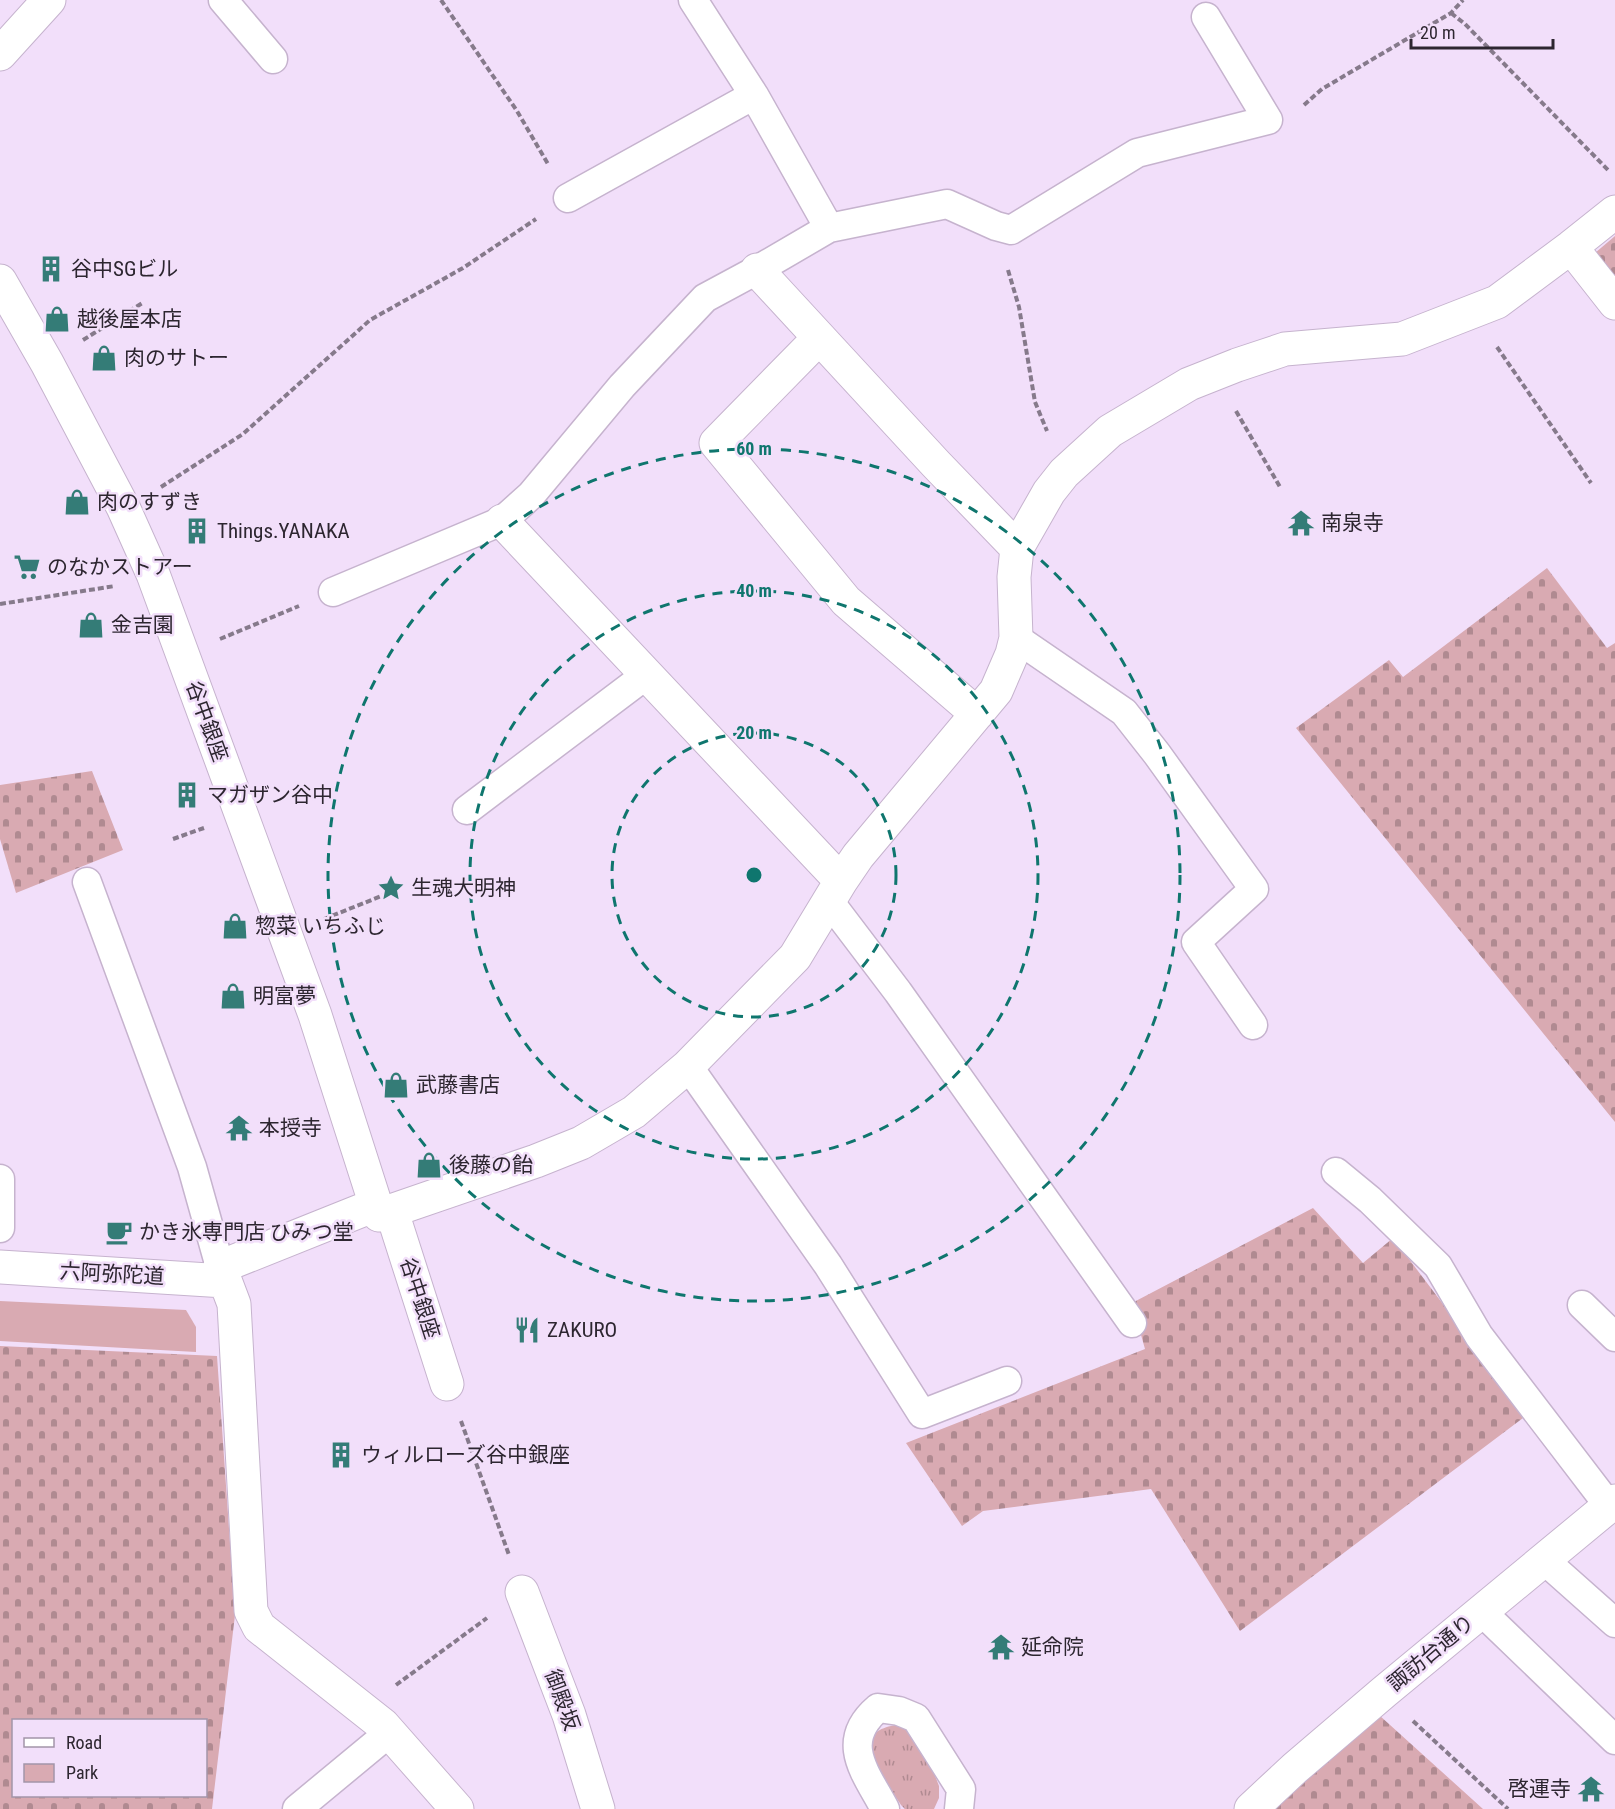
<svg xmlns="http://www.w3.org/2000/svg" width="1615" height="1809" viewBox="0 0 1615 1809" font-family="'Roboto Condensed','Noto Sans JP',sans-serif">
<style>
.grass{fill:url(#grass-tufts)}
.cemetery{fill:url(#cemetery-stones);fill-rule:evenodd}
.park{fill:#d9aab2}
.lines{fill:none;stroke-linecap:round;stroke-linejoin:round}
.lane-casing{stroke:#c6b3ce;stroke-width:31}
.street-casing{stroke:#c6b3ce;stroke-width:35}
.path{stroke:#867a8b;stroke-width:4;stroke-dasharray:6 3;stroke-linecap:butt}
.lane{stroke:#fff;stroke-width:28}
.street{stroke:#fff;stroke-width:33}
.ring{fill:none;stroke:#0f766e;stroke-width:3;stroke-dasharray:10 8}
.labels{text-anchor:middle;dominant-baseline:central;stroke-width:5;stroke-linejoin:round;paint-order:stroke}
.poi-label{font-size:21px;fill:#2d2630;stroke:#f2dffa;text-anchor:start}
.street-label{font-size:21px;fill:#2d2630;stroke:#f2dffa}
.centre{fill:#0f766e;stroke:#f2dffa;stroke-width:3}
.ring-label{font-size:18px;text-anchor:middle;font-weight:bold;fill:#0f766e;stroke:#f2dffa;stroke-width:5;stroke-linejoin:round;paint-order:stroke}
</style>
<defs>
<pattern id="grass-tufts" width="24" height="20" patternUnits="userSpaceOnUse" patternTransform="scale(1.5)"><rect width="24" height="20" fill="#d9aab2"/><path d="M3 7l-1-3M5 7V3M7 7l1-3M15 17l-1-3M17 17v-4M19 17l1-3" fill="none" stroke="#b08a91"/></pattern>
<pattern id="cemetery-stones" width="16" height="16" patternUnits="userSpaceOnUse" patternTransform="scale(1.5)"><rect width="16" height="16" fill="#d9aab2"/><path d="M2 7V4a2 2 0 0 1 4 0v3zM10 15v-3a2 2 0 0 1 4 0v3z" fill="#b08a91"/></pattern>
</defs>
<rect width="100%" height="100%" fill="#f2dffa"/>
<path class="grass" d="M 898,1725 L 907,1730 L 934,1773 L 939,1786 L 939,1798 L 934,1809 L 905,1809 L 901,1805 C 894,1794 868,1757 869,1746 C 870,1731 886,1726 898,1725 Z"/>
<path class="cemetery" d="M 1615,236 L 1615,279 L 1595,253 Z
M 1547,568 L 1607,648 L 1615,643 L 1615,1122 L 1296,728 L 1389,660 L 1403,677 Z
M 92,771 L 123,850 L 16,893 L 0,839 L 0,785 Z
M 1313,1208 L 1363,1263 L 1393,1238 L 1527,1415 L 1240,1631 L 1151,1489 L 983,1511 L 962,1526 L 906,1443 L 1145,1349 L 1132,1303 Z
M 0,1346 L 217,1356 L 235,1615 L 212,1809 L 0,1809 ZM 14,1720 L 206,1720 L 206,1796 L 14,1796 Z
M 1379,1715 L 1483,1809 L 1274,1809 Z"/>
<path class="park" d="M 0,1301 L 186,1310 L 196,1327 L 196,1352 L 0,1341 Z"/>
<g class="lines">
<g class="lane-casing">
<path id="lane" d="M 223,0 L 273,59
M 693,0 L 754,95 L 829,228
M 568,198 L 754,95
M 333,592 L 502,521 L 531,495 L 622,386 L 705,298 L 757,270 L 829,228 L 947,204 L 996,226 L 1011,230 L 1137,153 L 1268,120 L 1206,17
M 1016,638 L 1124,712 L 1157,754 L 1254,889 L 1196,942 L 1253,1025
M 467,810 L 646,675
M 87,882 L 192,1167 L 220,1267
M 829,901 L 898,992 L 1132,1323
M 688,1066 L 828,1265 L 922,1414 L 1007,1381
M 1336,1172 L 1370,1200 L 1438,1266 L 1479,1336 L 1609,1506
M 0,1179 L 0,1228
M 1582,1305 L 1615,1337
M 1543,1559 L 1615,1623
M 1482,1612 L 1615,1740
M 297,1809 L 390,1732
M 885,1809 C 866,1773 838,1742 878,1708 L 899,1711 L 916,1718 L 961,1789 L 959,1809"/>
</g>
<g class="street-casing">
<path id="street" d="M 0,54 L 49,0
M 1571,247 L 1615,303
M 757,270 L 936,464 L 1017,548
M 0,281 L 47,363 L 123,507 L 153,574 L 315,1015 L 379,1215 L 536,1161 L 581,1143 L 634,1112 L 688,1066 L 795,957 L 841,881 L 858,856 L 996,691 L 1012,654 L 1016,638 L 1014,577 L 1017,548 L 1049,492 L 1064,473 L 1110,431 L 1189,384 L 1237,365 L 1285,349 L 1402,339 L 1497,302 L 1571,247 L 1615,212
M 819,338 L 716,443 L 846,601 L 977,714
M 502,521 L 841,881
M 375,1205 L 220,1267 L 234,1304 L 251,1611 L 259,1627 L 383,1725 L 457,1809
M 392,1212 L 447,1384
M 0,1267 L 225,1281
M 522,1592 L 569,1715 L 598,1809
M 1251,1809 L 1295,1768 L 1384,1692 L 1615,1501"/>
</g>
<path class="path" d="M 441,0 L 517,111 L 548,164
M 1451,13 L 1465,24 L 1609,171
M 1304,105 L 1322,89 L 1451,13 L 1463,0
M 1008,270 L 1019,307 L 1035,402 L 1047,431
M 83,340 L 144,302
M 1497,347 L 1591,483
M 1236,411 L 1280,487
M 161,487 L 243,434 L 370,320 L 463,268 L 536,219
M 0,604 L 115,586
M 220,639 L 299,606
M 173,839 L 204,828
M 324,919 L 384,895
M 461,1421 L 509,1555
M 396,1685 L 487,1618
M 1413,1721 L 1508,1809"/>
<use href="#lane" class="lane"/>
<use href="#street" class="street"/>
</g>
<g class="ring">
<circle cx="754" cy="875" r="142"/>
<circle cx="754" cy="875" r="284"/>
<circle cx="754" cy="875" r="426"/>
</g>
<defs>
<g id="building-bare" transform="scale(2.07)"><path d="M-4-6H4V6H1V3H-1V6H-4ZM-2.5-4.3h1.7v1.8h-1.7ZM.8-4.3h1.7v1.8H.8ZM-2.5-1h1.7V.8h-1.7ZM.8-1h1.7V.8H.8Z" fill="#347c77" stroke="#f2dffa" stroke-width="2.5" paint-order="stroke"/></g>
<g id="shop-bare" transform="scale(2.07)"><path d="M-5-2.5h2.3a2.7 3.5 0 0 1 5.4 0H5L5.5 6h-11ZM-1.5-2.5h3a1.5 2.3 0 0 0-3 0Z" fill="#347c77" stroke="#f2dffa" stroke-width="2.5" paint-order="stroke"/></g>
<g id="temple-bare" transform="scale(2.07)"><path d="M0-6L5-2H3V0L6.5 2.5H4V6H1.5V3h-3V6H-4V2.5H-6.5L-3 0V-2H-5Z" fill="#347c77" stroke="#f2dffa" stroke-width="2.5" paint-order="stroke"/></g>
<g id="supermarket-bare" transform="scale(2.07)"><path d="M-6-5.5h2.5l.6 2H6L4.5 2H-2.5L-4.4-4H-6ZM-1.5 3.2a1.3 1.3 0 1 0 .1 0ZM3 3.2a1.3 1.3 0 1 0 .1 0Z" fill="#347c77" stroke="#f2dffa" stroke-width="2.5" paint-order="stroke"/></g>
<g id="sight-bare" transform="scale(2.07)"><path d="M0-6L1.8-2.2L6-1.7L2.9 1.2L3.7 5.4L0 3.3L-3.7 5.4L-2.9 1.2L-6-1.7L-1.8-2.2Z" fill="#347c77" stroke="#f2dffa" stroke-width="2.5" paint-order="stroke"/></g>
<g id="cafe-bare" transform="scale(2.07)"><path d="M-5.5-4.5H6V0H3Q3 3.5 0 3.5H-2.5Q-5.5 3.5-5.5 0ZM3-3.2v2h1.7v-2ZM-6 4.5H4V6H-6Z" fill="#347c77" stroke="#f2dffa" stroke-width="2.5" paint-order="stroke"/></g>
<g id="restaurant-bare" transform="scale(2.07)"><path d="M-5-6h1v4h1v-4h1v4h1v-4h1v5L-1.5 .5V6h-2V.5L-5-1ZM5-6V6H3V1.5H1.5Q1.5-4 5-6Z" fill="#347c77" stroke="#f2dffa" stroke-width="2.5" paint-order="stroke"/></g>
</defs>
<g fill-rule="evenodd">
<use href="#building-bare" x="51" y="269"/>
<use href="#shop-bare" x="57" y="319"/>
<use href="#shop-bare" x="104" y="358"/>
<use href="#shop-bare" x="77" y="502"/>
<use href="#temple-bare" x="1301" y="523"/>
<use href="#building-bare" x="197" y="531"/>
<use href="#supermarket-bare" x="27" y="567"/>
<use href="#shop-bare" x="91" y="625"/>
<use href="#building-bare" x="187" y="795"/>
<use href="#sight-bare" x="391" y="888"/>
<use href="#shop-bare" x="235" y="926"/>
<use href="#shop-bare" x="233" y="996"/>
<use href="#shop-bare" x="396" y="1085"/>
<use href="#temple-bare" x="239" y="1128"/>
<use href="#shop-bare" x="429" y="1165"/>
<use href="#cafe-bare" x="119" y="1232"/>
<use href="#restaurant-bare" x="527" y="1330"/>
<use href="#building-bare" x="341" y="1455"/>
<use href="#temple-bare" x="1001" y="1647"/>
<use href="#temple-bare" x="1591" y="1789"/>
</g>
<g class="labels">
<g class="poi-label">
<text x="71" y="269">谷中SGビル</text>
<text x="77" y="319">越後屋本店</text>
<text x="124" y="358">肉のサトー</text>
<text x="97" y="502">肉のすずき</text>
<text x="1321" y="523">南泉寺</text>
<text x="217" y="531">Things.YANAKA</text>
<text x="47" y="567">のなかストアー</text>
<text x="111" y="625">金吉園</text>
<text x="207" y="795">マガザン谷中</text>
<text x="411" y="888">生魂大明神</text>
<text x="255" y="926">惣菜 いちふじ</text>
<text x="253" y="996">明富夢</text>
<text x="416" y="1085">武藤書店</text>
<text x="259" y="1128">本授寺</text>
<text x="449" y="1165">後藤の飴</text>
<text x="139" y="1232">かき氷専門店 ひみつ堂</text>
<text x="547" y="1330">ZAKURO</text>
<text x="361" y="1455">ウィルローズ谷中銀座</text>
<text x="1021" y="1647">延命院</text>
<text x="1571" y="1789" text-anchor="end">啓運寺</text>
</g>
<g class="street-label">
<text transform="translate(207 721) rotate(70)">谷中銀座</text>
<text transform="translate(112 1274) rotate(3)">六阿弥陀道</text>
<text transform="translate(420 1298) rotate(72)">谷中銀座</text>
<text transform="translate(1431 1653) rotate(-40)">諏訪台通り</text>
<text transform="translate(562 1700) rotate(70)">御殿坂</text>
</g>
</g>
<circle cx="754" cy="875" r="9" class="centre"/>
<g class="ring-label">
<text x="754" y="455">60 m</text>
<text x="754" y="597">40 m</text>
<text x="754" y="739">20 m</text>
</g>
<rect x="12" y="1719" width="195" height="78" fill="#f2dffa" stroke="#a395a9" stroke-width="1.5"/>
<rect x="24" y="1738" width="30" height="9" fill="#ffffff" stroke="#a395a9" stroke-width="1.5"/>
<text x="66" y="1749" font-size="18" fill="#2d2630">Road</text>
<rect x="24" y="1764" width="30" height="18" fill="#d9aab2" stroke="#a395a9" stroke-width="1.5"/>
<text x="66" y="1779" font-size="18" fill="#2d2630">Park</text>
<path d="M1411 39v9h142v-9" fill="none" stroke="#2d2630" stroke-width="3"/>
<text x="1420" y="39" font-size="18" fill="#2d2630" stroke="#f2dffa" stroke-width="4.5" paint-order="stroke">20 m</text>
</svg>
